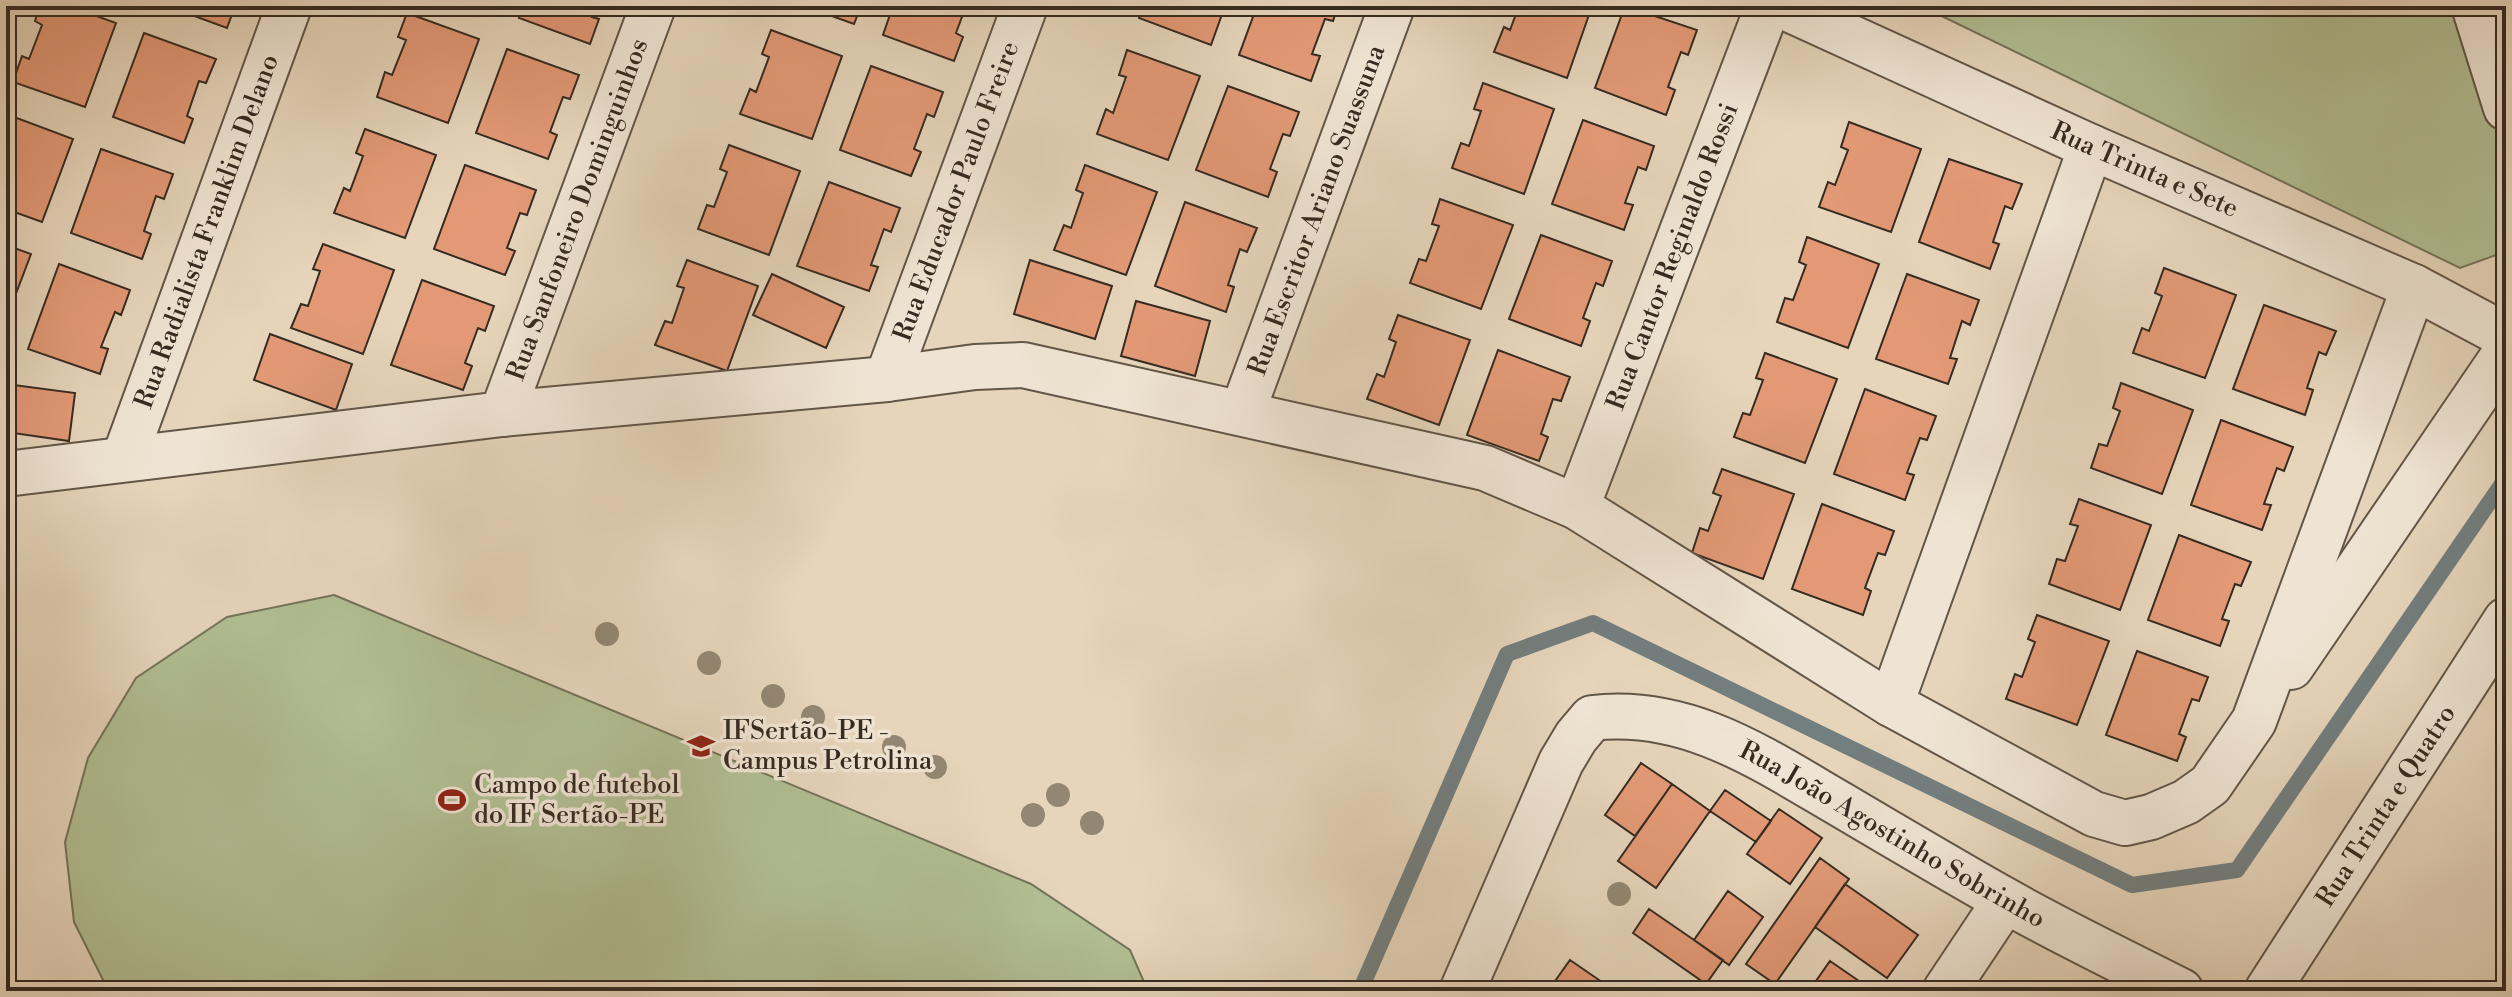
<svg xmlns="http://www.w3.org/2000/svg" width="2512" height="997" viewBox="0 0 2512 997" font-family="'Libre Bodoni',serif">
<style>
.green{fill:#b1be93;stroke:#74745a;stroke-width:2}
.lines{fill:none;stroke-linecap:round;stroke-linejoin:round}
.stream{stroke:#737e7e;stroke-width:16}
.building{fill:#e39976;stroke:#362b21;stroke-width:2}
.minor-casing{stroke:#625648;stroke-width:48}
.minor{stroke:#efe4d3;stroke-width:44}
.tree{fill:#938773}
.labels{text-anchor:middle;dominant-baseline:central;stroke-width:7;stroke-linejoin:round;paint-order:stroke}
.street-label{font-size:26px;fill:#362b21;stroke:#efe4d3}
.poi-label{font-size:26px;fill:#362b21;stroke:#efe4d3;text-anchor:start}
</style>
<rect width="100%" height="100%" fill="#e6d5bb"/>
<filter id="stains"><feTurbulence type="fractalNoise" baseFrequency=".0025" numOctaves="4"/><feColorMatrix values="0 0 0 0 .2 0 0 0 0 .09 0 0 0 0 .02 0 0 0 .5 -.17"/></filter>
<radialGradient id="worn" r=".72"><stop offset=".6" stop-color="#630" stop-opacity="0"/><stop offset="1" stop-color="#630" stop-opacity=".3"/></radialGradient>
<path class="green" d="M 1921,6 L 2457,6 L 2506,156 L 2506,242 L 2499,254 L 2460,268 Z
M 334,595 L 1031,884 L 1130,950 L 1148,991 L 113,991 L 105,984 L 74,922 L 65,842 L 88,758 L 136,678 L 227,617 Z"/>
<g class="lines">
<path class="stream" d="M 1360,991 L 1507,654 L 1593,623 L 2132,885 L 2237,870 L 2506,478"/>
</g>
<path class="building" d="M 40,6 L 69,6 L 116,23 L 85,107 L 13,82 L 22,56 L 29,59 L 42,25 L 35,21 Z
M 167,6 L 235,6 L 227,28 Z
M 523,6 L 596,6 L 592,17 L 599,19 L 590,44 L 519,18 Z
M 804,6 L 861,6 L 854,24 Z
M 893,6 L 966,6 L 956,33 L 963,37 L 954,61 L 883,35 Z
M 1144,6 L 1225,6 L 1211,45 L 1139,18 Z
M 1257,6 L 1338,6 L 1333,21 L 1325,19 L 1312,54 L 1320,56 L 1311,81 L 1239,55 Z
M 1519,6 L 1592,6 L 1567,78 L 1494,52 L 1504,27 L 1510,30 Z
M 1625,6 L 1697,30 L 1688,55 L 1681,52 L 1668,87 L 1675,90 L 1666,115 L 1595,88 Z
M 407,13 L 479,39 L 448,123 L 377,97 L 385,72 L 392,75 L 406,40 L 398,37 Z
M 771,30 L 842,56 L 812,139 L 740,114 L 750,89 L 756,92 L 769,57 L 762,54 Z
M 144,33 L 216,59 L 206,83 L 199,81 L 187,116 L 193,119 L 184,143 L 113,117 Z
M 507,49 L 579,75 L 570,99 L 563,97 L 550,132 L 557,135 L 548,159 L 476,133 Z
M 1127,50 L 1200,76 L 1168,160 L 1097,134 L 1106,109 L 1113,113 L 1126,77 L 1119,75 Z
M 871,66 L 943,92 L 934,117 L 927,114 L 914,149 L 921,152 L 911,176 L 840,150 Z
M 1483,83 L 1554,109 L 1524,194 L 1452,168 L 1461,143 L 1469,146 L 1481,111 L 1474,109 Z
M 1228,86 L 1299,112 L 1290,136 L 1283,134 L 1270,169 L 1277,172 L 1268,197 L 1196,170 Z
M 6,114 L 73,139 L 42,222 L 6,209 Z
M 1583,120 L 1654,146 L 1646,170 L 1638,167 L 1625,203 L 1633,205 L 1624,230 L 1552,204 Z
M 1849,122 L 1921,149 L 1891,232 L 1819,207 L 1828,182 L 1835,185 L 1848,150 L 1841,147 Z
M 365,129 L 436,155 L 405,238 L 334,213 L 344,188 L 350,191 L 363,156 L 356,153 Z
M 729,145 L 800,171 L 769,255 L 698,229 L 707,205 L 714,207 L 727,172 L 720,169 Z
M 101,149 L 173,174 L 164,199 L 156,196 L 144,231 L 151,234 L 142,259 L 71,233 Z
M 1949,159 L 2022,184 L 2012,209 L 2005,206 L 1993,242 L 1999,244 L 1990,269 L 1919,242 Z
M 465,165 L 536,190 L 527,215 L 520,213 L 507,248 L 515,251 L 505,275 L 434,249 Z
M 1085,165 L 1157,192 L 1126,275 L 1054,250 L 1064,225 L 1071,228 L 1083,193 L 1076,190 Z
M 829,182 L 900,208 L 891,232 L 884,229 L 871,265 L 878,267 L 869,291 L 797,266 Z
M 1440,199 L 1513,225 L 1481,309 L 1410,283 L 1419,259 L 1426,261 L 1439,226 L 1432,224 Z
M 1185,202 L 1257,228 L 1247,252 L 1240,249 L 1228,285 L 1234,287 L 1226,312 L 1155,286 Z
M 1541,235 L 1612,261 L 1603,286 L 1596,283 L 1583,318 L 1590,321 L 1581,346 L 1509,319 Z
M 1807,237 L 1879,264 L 1848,348 L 1777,322 L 1785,298 L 1793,300 L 1806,265 L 1799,262 Z
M 323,244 L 394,270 L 363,354 L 291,328 L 301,304 L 308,306 L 320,271 L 313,269 Z
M 6,245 L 31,254 L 6,320 Z
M 687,260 L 758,286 L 727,371 L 655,345 L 665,321 L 672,323 L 684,288 L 677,286 Z
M 1030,260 L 1112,286 L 1095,339 L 1014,314 Z
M 59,264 L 130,290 L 121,315 L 115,312 L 101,347 L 108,349 L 100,374 L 28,349 Z
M 2164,268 L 2236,295 L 2205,378 L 2133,353 L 2142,328 L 2149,331 L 2162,296 L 2155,293 Z
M 772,274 L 844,307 L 826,348 L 753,315 Z
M 1907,274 L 1979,300 L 1970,325 L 1962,321 L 1950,358 L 1957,359 L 1948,384 L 1876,359 Z
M 422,280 L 494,306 L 485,331 L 478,328 L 465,363 L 472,366 L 463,390 L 391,365 Z
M 1136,301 L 1210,321 L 1195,376 L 1121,356 Z
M 2264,305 L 2336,331 L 2326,355 L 2319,352 L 2307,388 L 2313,390 L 2305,415 L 2233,389 Z
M 1398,315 L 1470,340 L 1439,425 L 1367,399 L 1377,374 L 1384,377 L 1396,342 L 1389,339 Z
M 270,334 L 352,364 L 336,410 L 254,380 Z
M 1498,350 L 1570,377 L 1561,401 L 1553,399 L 1541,434 L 1548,437 L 1539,461 L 1467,435 Z
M 1765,353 L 1837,379 L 1805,463 L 1734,437 L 1743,413 L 1750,415 L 1763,380 L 1756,378 Z
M 2121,383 L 2193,410 L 2162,494 L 2091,468 L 2099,444 L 2107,446 L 2120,411 L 2113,408 Z
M 6,384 L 75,393 L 69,441 L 6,432 Z
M 1865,389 L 1936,416 L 1927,440 L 1920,438 L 1907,473 L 1914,475 L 1905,500 L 1834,474 Z
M 2221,420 L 2293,447 L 2284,471 L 2277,468 L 2264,504 L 2271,505 L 2262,530 L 2191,505 Z
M 1722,469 L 1794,494 L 1763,579 L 1692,553 L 1700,528 L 1708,531 L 1721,496 L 1713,493 Z
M 2079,499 L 2151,525 L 2120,610 L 2049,584 L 2057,559 L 2065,561 L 2078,526 L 2070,524 Z
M 1822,504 L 1894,531 L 1885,555 L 1878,553 L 1865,588 L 1871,591 L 1863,615 L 1792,589 Z
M 2179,535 L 2251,562 L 2241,586 L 2235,584 L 2222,619 L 2229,621 L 2220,646 L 2148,620 Z
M 2037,615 L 2109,641 L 2077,725 L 2006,699 L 2015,674 L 2022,677 L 2035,642 L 2028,639 Z
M 2137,651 L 2208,677 L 2199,701 L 2192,699 L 2179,734 L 2186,737 L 2177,761 L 2106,735 Z
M 1641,763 L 1672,784 L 1635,836 L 1605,815 Z
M 1672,784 L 1710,811 L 1656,888 L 1618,861 Z
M 1725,790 L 1771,821 L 1756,842 L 1710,811 Z
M 1779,809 L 1822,838 L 1790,884 L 1747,854 Z
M 1820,858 L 1849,879 L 1775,984 L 1746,964 Z
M 1845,884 L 1918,935 L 1887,978 L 1815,927 Z
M 1728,891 L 1763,917 L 1729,965 L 1694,940 Z
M 1649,909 L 1723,960 L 1706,984 L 1633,933 Z
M 1570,960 L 1615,991 L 1548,991 Z
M 1830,961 L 1872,990 L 1872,991 L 1809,991 Z"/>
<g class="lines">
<g class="minor-casing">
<g id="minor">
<path id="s1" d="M 1782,6 L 2091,147 L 2414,287 L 2506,336"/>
<path d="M 2474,6 L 2506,108"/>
<path id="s2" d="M 887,379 L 1025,6"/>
<path id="s3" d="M 1242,413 L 1392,6"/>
<path id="s4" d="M 502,414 L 653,6"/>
<path id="s5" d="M 124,459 L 289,6"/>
<path d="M 6,474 L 502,414 L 887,379 L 975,367 L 1023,365 L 1485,468 L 1577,507 L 1891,704 L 2094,814 L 2125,823 L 2151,817 L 2186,802 L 2210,785 L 2254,721 L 2414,287"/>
<path id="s6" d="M 1577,507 L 1768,6"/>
<path d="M 2291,667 L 2506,352"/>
<path d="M 1891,704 L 2091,147"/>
<path id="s7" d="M 1462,991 L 1561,762 L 1576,737 L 1592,718 C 1687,707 1761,758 1840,804 C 1894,836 1948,868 2003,899 C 2061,932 2122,961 2181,991"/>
<path d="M 1945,991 L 2005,901"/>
<path id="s8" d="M 2267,991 L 2506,620"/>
</g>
</g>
<use href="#minor" class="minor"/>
</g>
<g class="tree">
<circle cx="607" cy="634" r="12"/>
<circle cx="709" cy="663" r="12"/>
<circle cx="773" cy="696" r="12"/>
<circle cx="813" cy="717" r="12"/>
<circle cx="894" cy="747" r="12"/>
<circle cx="935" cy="767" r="12"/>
<circle cx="1058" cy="795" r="12"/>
<circle cx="1033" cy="815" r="12"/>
<circle cx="1092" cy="823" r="12"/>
<circle cx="1619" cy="894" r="12"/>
</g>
<defs>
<g id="university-bare" transform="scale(2.16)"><path d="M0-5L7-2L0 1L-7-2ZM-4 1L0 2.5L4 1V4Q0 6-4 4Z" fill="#8f2418" stroke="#efe4d3" stroke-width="2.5" paint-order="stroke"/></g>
<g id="stadium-bare" transform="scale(2.16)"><path d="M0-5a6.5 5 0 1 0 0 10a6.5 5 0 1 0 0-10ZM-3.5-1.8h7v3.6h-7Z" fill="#8f2418" stroke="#efe4d3" stroke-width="2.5" paint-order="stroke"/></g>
</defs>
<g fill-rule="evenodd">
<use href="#university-bare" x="701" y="746"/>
<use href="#stadium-bare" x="452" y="800"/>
</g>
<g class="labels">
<g class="street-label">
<text stroke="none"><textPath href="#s1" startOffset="398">Rua Trinta e Sete</textPath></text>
<text stroke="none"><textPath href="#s2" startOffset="200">Rua Educador Paulo Freire</textPath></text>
<text stroke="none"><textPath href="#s3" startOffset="216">Rua Escritor Ariano Suassuna</textPath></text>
<text stroke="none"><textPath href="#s4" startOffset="218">Rua Sanfoneiro Dominguinhos</textPath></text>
<text stroke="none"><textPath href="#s5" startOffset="242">Rua Radialista Franklim Delano</textPath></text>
<text stroke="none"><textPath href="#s6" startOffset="268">Rua Cantor Reginaldo Rossi</textPath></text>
<text stroke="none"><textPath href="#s8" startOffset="220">Rua Trinta e Quatro</textPath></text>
<text stroke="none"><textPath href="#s7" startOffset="632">Rua João Agostinho Sobrinho</textPath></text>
</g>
<g class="poi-label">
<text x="723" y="731">IFSertão-PE -<tspan x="723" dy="30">Campus Petrolina</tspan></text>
<text x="474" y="785">Campo de futebol<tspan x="474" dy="30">do IF Sertão-PE</tspan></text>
</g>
</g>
<rect width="2512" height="997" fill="none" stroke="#e6d5bb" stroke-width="32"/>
<rect x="8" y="8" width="2496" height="981" fill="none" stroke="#362b21" stroke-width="4"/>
<rect x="16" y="16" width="2480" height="965" fill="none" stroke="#362b21" stroke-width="2"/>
<rect width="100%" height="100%" filter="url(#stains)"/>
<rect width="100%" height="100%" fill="url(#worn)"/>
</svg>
